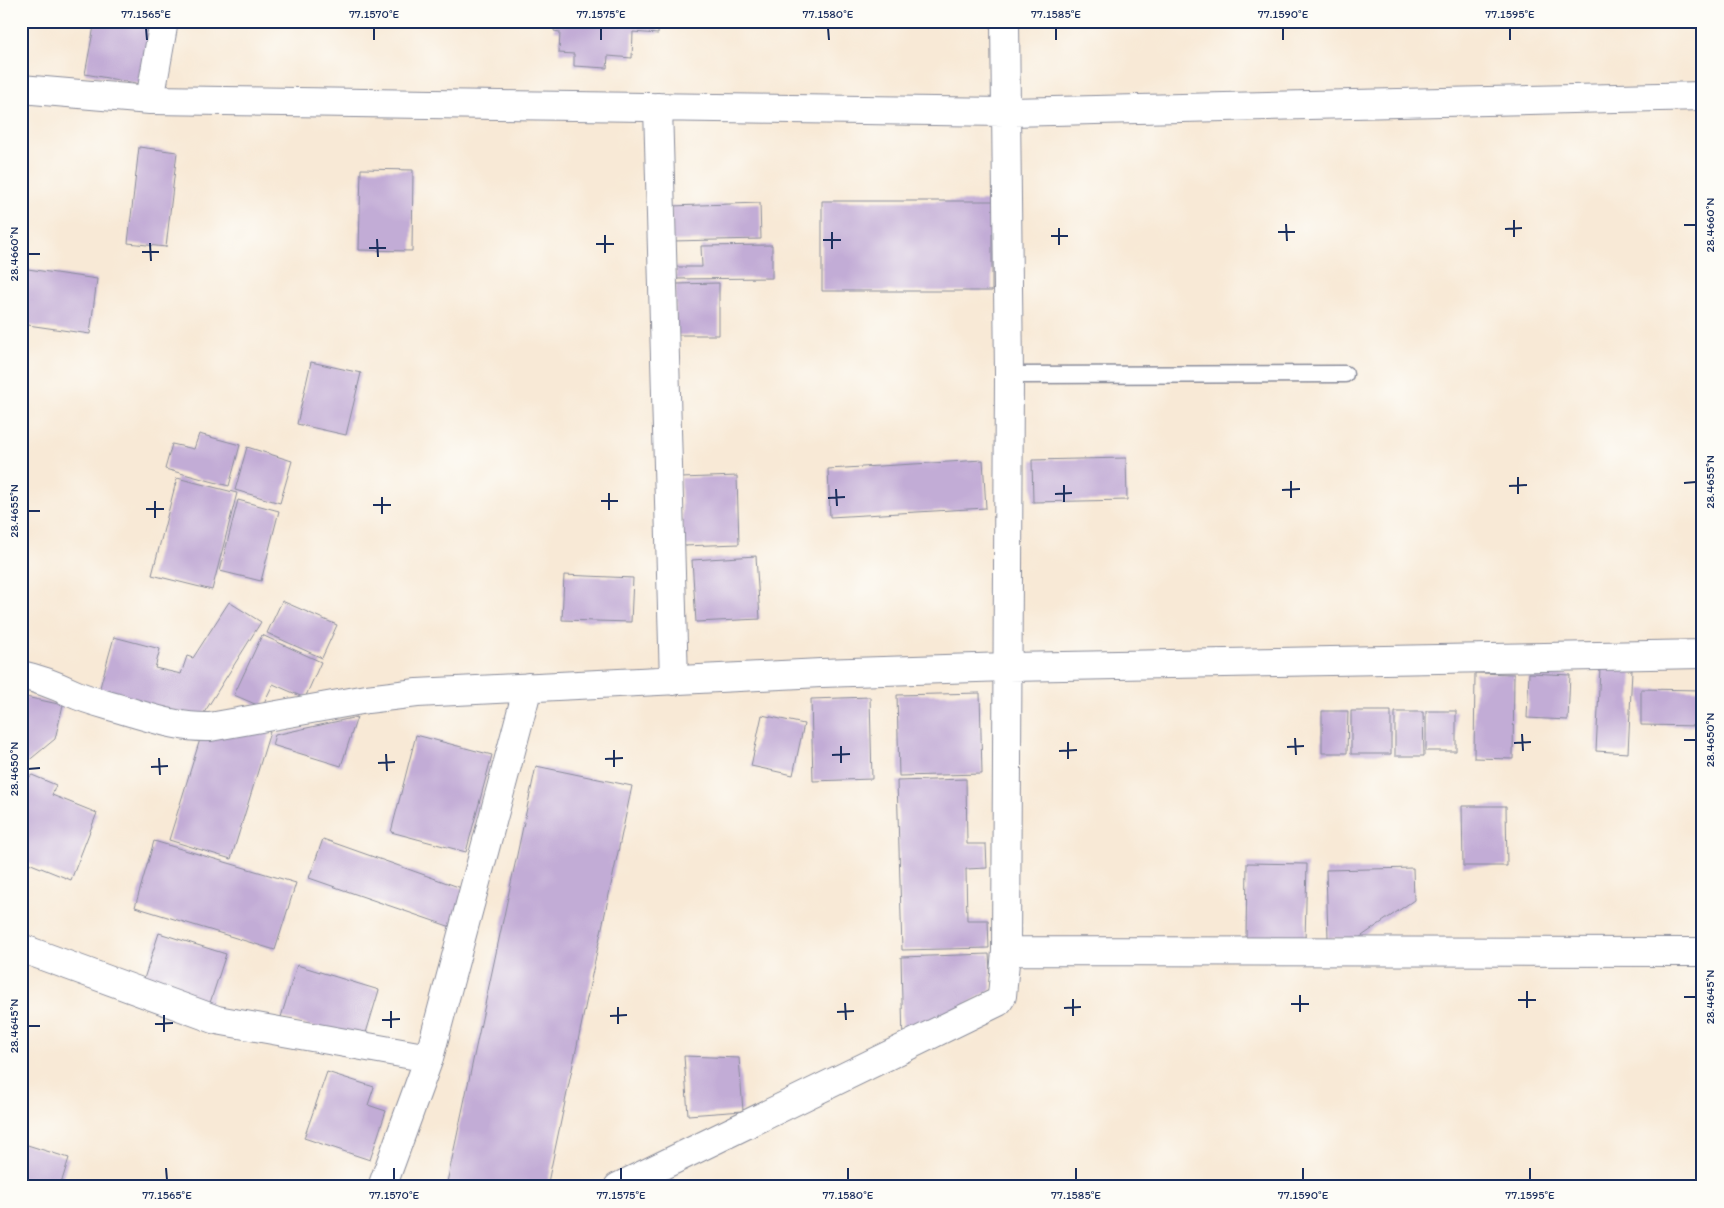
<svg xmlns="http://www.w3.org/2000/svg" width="1724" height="1208" viewBox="0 0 1724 1208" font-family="Itim,sans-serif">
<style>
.building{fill:#c2acd6}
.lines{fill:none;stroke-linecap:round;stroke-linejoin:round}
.service-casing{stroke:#8a8c9a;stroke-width:19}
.minor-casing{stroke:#8a8c9a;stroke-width:30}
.service{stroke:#fff;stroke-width:16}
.minor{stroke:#fff;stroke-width:28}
.ticks{fill:none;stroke:#1b2f5e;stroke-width:2}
.neatline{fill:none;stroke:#1b2f5e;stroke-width:2}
.ticks-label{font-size:12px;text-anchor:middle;fill:#1b2f5e}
</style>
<rect width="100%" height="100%" fill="#fdfcf7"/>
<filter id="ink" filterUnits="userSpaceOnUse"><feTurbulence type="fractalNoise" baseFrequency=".02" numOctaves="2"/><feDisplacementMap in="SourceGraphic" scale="10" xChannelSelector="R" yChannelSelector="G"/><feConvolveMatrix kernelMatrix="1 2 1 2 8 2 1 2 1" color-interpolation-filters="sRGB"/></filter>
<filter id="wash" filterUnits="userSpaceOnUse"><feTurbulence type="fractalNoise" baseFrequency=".0096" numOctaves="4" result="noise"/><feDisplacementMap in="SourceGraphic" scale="20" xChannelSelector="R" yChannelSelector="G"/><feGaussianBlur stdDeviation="1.12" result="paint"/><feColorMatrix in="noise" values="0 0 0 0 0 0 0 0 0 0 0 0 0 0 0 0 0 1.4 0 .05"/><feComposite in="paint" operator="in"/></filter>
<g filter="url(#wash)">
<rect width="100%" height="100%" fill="#f8e9d6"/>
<g id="blocks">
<path class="building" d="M 95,21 L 152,21 L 141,84 L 85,74 Z
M 555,21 L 659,21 L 658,34 L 633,32 L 632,58 L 608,56 L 607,68 L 574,66 L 574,54 L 559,53 L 560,32 L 554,31 Z
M 139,147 L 177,152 L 166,247 L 128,243 Z
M 361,169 L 413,170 L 412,251 L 359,250 Z
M 822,201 L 999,201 L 999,234 L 992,234 L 992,291 L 822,291 Z
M 760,203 L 761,239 L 672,241 L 671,206 Z
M 772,245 L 772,278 L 676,279 L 676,267 L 702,267 L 701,246 Z
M 21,268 L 97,279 L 90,334 L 21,324 Z
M 719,283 L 719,335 L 675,335 L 676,284 Z
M 311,362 L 361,373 L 346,435 L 297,424 Z
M 199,434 L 240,445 L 229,486 L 165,469 L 172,444 L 194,449 Z
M 247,447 L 292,461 L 280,503 L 235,490 Z
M 1126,458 L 1127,500 L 1033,502 L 1032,460 Z
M 983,460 L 986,508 L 830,517 L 828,469 Z
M 737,476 L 739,544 L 683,546 L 681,478 Z
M 177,478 L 237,493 L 212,590 L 152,575 Z
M 238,500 L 279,511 L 261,581 L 220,571 Z
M 756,556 L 760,619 L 696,622 L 692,560 Z
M 564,575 L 633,578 L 631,622 L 562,620 Z
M 282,601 L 337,625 L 322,658 L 267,633 Z
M 229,602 L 261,622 L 202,716 L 97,698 L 114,637 L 160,649 L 155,668 L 181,674 L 187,656 L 193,658 Z
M 262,635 L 321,662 L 305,698 L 273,684 L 262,707 L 234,695 Z
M 1600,668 L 1632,670 L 1628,753 L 1596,751 Z
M 1475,673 L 1514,674 L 1513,759 L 1474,758 Z
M 1529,673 L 1570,675 L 1568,720 L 1527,718 Z
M 1641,689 L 1703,690 L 1703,726 L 1641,725 Z
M 980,693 L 982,774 L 899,776 L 897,695 Z
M 21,696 L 63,705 L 55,739 L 21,767 Z
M 870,697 L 872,779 L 813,781 L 811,699 Z
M 1322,711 L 1348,711 L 1347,753 L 1322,753 Z
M 1351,711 L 1391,711 L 1391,754 L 1351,754 Z
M 1426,711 L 1456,711 L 1456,751 L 1426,751 Z
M 1395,712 L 1423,712 L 1424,756 L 1395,756 Z
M 762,715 L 804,724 L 793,775 L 751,766 Z
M 357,717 L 341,766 L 272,745 L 275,735 Z
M 262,730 L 270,732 L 231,859 L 169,840 L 201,736 Z
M 416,735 L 492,755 L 466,852 L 391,832 Z
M 536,766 L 632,786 L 547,1187 L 446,1187 Z
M 32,775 L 56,785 L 52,795 L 97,813 L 71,880 L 21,860 L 21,783 Z
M 966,779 L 967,844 L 986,844 L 987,868 L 966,869 L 967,920 L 988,920 L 989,948 L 902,950 L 897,781 Z
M 1462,806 L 1506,806 L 1507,866 L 1463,866 Z
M 323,839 L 467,890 L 454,928 L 309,878 Z
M 154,841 L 296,883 L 275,950 L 135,907 Z
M 1247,863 L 1307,864 L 1305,941 L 1246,939 Z
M 1413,868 L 1414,900 L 1359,938 L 1328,938 L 1326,870 Z
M 159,933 L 226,954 L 208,1009 L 141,988 Z
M 989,954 L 991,989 L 903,1044 L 901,957 Z
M 297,965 L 379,990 L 363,1043 L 281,1017 Z
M 684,1056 L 739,1058 L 743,1111 L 688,1115 Z
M 327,1072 L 374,1087 L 368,1105 L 386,1111 L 370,1160 L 304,1138 Z
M 21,1143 L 69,1158 L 60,1187 L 26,1187 L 21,1185 Z"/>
</g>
</g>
<g filter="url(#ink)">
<use href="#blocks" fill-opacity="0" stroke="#8a8c9a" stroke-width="1"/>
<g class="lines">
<g class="service-casing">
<path id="service" d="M 1009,375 L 1345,374"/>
</g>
<g class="minor-casing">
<path id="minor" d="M 21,89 L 150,100 L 1005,112 L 1703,96
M 150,100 L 164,21
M 658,107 L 674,681
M 21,675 C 40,679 55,685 72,693 C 89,701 109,705 127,711 C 155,719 181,728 210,727 L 367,699 L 417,693 L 821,673 L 1007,667 L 1703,654
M 21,948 L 217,1020 L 429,1058
M 1006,951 L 1703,952
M 382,1187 L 429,1058 L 528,687
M 618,1187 L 998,1002 L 1002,996 L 1006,951 L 1009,375 L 1005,21"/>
</g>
<use href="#service" class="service"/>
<use href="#minor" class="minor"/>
</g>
</g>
<path class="ticks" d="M 146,28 L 147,40M 374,28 L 374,40M 601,28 L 601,40M 828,28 L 829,40M 1056,28 L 1056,40M 1283,28 L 1283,40M 1510,28 L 1510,40M 1514,220 L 1514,237M 1286,224 L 1287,241M 1684,225 L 1696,225M 1059,228 L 1059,245M 1505,229 L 1522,228M 832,232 L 832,249M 1278,232 L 1295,232M 605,235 L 605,253M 1051,236 L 1068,236M 377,239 L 378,257M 823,240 L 841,240M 150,243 L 151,261M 596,244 L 614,244M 369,248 L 386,248M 142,252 L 159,252M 28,254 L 40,254M 1518,477 L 1518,494M 1291,481 L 1291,498M 1684,483 L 1696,482M 1064,485 L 1064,502M 1509,486 L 1527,485M 836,489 L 837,506M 1282,490 L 1300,489M 609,493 L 609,510M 1055,494 L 1072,493M 382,497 L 382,514M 828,498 L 845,497M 155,501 L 155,518M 601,501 L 618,501M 373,505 L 391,505M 146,509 L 164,509M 28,511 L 40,511M 1522,734 L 1523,751M 1295,738 L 1296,755M 1684,740 L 1696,740M 1068,742 L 1068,759M 1514,743 L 1531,742M 841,746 L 841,763M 1287,747 L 1304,746M 614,750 L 614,767M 1059,751 L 1077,750M 386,754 L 387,771M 832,755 L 850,754M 159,758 L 160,775M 605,759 L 623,758M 378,763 L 395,762M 151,767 L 168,766M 28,769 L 40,768M 1527,991 L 1527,1008M 1300,995 L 1300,1012M 1684,997 L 1696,997M 1073,999 L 1073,1016M 1518,1000 L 1536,1000M 845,1003 L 846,1020M 1291,1004 L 1309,1004M 618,1007 L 618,1024M 1064,1008 L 1081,1007M 391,1011 L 391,1028M 837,1012 L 854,1011M 164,1015 L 164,1032M 610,1016 L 627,1015M 382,1020 L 400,1019M 155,1024 L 173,1023M 28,1026 L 40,1026M 166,1168 L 167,1180M 394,1168 L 394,1180M 621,1168 L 621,1180M 848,1168 L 848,1180M 1076,1168 L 1076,1180M 1303,1168 L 1303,1180M 1530,1168 L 1530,1180"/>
<rect width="1724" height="1208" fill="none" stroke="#fdfcf7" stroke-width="55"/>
<rect x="28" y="28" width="1668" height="1152" class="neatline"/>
<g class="ticks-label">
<text x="146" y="18">77.1565°E</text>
<text x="374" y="18">77.1570°E</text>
<text x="601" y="18">77.1575°E</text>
<text x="828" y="18">77.1580°E</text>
<text x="1056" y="18">77.1585°E</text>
<text x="1283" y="18">77.1590°E</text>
<text x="1510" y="18">77.1595°E</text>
<text transform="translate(1710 225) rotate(-90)" y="4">28.4660°N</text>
<text transform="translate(14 254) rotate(-90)" y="4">28.4660°N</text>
<text transform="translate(1710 482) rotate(-90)" y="4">28.4655°N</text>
<text transform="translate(14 511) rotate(-90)" y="4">28.4655°N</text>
<text transform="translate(1710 740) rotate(-90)" y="4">28.4650°N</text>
<text transform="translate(14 769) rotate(-90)" y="4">28.4650°N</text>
<text transform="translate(1710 997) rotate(-90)" y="4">28.4645°N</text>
<text transform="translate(14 1026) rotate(-90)" y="4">28.4645°N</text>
<text x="167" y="1199">77.1565°E</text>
<text x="394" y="1199">77.1570°E</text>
<text x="621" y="1199">77.1575°E</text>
<text x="848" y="1199">77.1580°E</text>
<text x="1076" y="1199">77.1585°E</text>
<text x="1303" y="1199">77.1590°E</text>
<text x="1530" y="1199">77.1595°E</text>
</g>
</svg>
